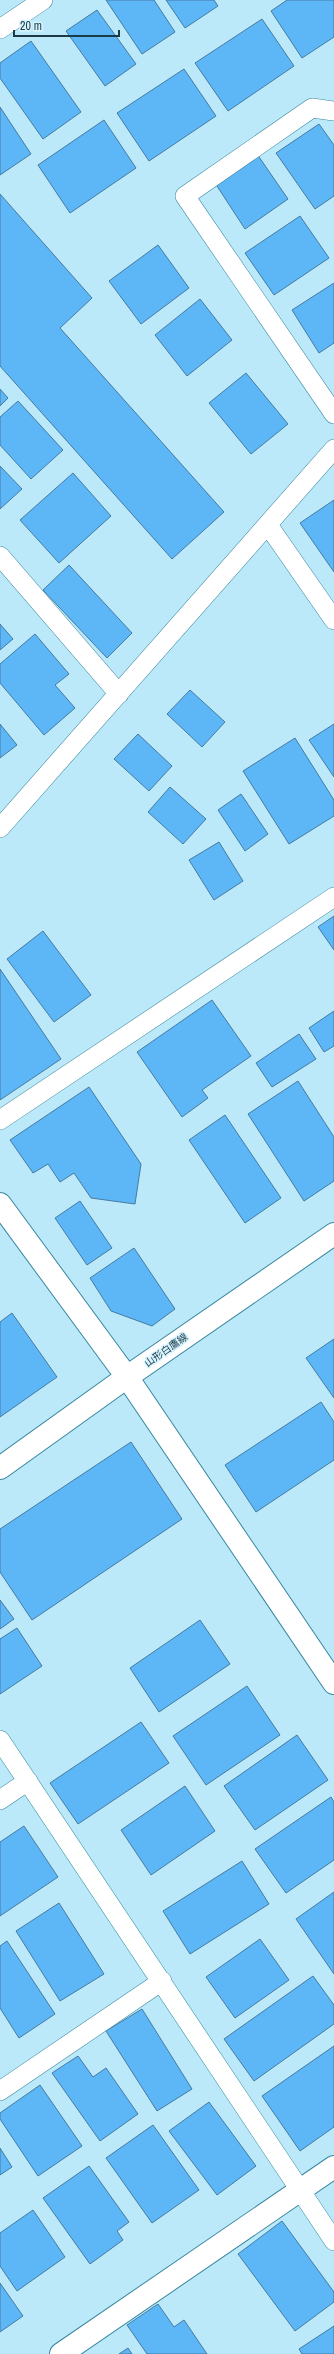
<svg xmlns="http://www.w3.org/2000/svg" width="334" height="2354" viewBox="0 0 334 2354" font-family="'Archivo Narrow','Noto Sans JP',sans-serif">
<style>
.building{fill:#5db7f6;stroke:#447ba3}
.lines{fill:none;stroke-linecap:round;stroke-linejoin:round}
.service-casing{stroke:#37879f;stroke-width:20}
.minor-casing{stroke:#37879f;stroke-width:24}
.primary-casing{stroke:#37879f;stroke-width:24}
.service{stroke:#fff;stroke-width:19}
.minor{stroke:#fff;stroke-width:22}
.primary{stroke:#fff;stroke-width:22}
.labels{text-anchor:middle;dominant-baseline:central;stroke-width:3;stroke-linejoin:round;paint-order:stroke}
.street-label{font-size:10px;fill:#1a3b46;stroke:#d6f3fe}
</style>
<rect width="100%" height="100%" fill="#bce9f9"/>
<path class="building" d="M 106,0 L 154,0 L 175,32 L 142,54 Z
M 166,0 L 214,0 L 218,6 L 185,28 Z
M 287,0 L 334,0 L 334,37 L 302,58 L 271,11 Z
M 97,10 L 136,64 L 105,86 L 66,31 Z
M 262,19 L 294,66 L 228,111 L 195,63 Z
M 31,41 L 81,112 L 43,139 L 0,78 L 0,63 Z
M 184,69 L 216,116 L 149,161 L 117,113 Z
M 0,107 L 31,154 L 0,175 Z
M 104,120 L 136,168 L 70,213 L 38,165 Z
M 319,124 L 334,145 L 334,196 L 315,209 L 276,153 Z
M 257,154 L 288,199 L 245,229 L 215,183 Z
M 0,194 L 92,298 L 60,328 L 224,512 L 172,559 L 0,366 Z
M 300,216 L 329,258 L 274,295 L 245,253 Z
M 158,245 L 189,288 L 141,324 L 109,281 Z
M 334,283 L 334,343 L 319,353 L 292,310 Z
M 200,299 L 232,340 L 187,376 L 155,335 Z
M 246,373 L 288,424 L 251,454 L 209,403 Z
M 0,389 L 8,398 L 0,406 Z
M 18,401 L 63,450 L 31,479 L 0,445 L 0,417 Z
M 0,466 L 22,489 L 0,509 Z
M 73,473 L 111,516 L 59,563 L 20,520 Z
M 334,500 L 334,572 L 300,523 Z
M 69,565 L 132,633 L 107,658 L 43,590 Z
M 0,624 L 13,639 L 0,650 Z
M 35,634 L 69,674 L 55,685 L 75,708 L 44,735 L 0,683 L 0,664 Z
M 190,690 L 225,722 L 202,747 L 167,714 Z
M 0,724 L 17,745 L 0,758 Z
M 334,724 L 334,777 L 309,740 Z
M 138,734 L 172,766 L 149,791 L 114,759 Z
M 295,738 L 334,800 L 334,816 L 289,844 L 243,771 Z
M 170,787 L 206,819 L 183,844 L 148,812 Z
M 241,794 L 268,834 L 245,851 L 218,810 Z
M 219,842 L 243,881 L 214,900 L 189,860 Z
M 334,916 L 334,950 L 318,927 Z
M 43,931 L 91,995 L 54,1022 L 7,959 Z
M 0,969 L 61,1059 L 0,1100 Z
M 212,1000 L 251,1056 L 202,1090 L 208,1098 L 182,1117 L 137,1052 Z
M 334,1011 L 334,1046 L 324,1052 L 309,1028 Z
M 299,1034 L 316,1059 L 272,1087 L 256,1063 Z
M 298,1081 L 334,1137 L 334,1181 L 304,1201 L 248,1114 Z
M 89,1087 L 141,1164 L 135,1204 L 91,1198 L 74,1173 L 60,1182 L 48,1164 L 33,1173 L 10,1140 Z
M 225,1115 L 281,1198 L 245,1223 L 189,1140 Z
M 80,1201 L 112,1248 L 87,1265 L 55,1218 Z
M 134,1248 L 175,1309 L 152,1326 L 111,1311 L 90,1278 Z
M 12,1313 L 57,1377 L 0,1417 L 0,1322 Z
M 334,1339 L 334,1398 L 306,1358 Z
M 321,1402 L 334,1422 L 334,1460 L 256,1512 L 225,1465 Z
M 131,1442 L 182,1519 L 32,1620 L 0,1572 L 0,1529 Z
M 0,1600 L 14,1619 L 0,1629 Z
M 200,1620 L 230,1664 L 159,1712 L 130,1668 Z
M 17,1628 L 42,1666 L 0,1694 L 0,1639 Z
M 247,1686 L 280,1735 L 206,1785 L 173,1736 Z
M 141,1722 L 169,1763 L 78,1824 L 50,1783 Z
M 297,1735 L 328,1780 L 255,1830 L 224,1786 Z
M 185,1786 L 215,1831 L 151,1875 L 121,1830 Z
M 331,1797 L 334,1802 L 334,1860 L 286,1893 L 255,1849 Z
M 24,1826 L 58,1877 L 0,1916 L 0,1842 Z
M 242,1861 L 269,1904 L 190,1954 L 163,1911 Z
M 334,1892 L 334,1974 L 296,1919 Z
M 59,1903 L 104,1974 L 60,2001 L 16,1931 Z
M 260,1939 L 289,1980 L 235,2018 L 206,1977 Z
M 7,1941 L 55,2014 L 19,2038 L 0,2008 L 0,1946 Z
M 313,1976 L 334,2005 L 334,2024 L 254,2081 L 224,2039 Z
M 142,2009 L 192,2089 L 157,2111 L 106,2031 Z
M 334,2046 L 334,2127 L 300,2151 L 262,2096 Z
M 78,2056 L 93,2077 L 106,2068 L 138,2114 L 100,2141 L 52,2073 Z
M 40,2085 L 82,2146 L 38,2176 L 0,2119 L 0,2113 Z
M 209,2102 L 256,2166 L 217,2195 L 169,2131 Z
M 153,2125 L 199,2190 L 152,2223 L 106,2158 Z
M 0,2148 L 12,2167 L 0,2175 Z
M 89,2166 L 129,2222 L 117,2231 L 123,2240 L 90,2264 L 43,2198 Z
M 33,2210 L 65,2257 L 17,2291 L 0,2266 L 0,2233 Z
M 282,2221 L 334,2292 L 334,2302 L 295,2331 L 238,2254 Z
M 0,2283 L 23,2316 L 0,2332 Z
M 158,2304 L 174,2327 L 184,2320 L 207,2354 L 147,2354 L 127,2325 Z
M 334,2326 L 334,2354 L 302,2354 L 299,2349 Z
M 128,2348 L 132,2354 L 119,2354 Z"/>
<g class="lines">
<g class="service-casing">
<path id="service" d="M 0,29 L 43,0
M 334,111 L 312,108 L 185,196 L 334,414
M 268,525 L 334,620
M 0,556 L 119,694
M 0,828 L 334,449
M 0,1120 L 334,897
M 0,1740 L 334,2241
M 0,1800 L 28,1781
M 0,2091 L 162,1981"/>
</g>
<g class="minor-casing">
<path id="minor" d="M 0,1204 L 127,1377 L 334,1683
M 61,2354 L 334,2167"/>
</g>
<g class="primary-casing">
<path id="primary" d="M 0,1468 L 127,1377 L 334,1234"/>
</g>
<use href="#service" class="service"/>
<use href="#minor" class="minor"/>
<use href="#primary" class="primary"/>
</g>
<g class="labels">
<g class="street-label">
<text transform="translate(166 1350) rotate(-35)">山形白鷹線</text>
</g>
</g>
<path d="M14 30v6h105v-6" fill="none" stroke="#1a3b46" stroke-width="2"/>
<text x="20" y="30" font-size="12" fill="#1a3b46" stroke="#d6f3fe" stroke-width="3" paint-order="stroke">20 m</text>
</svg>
